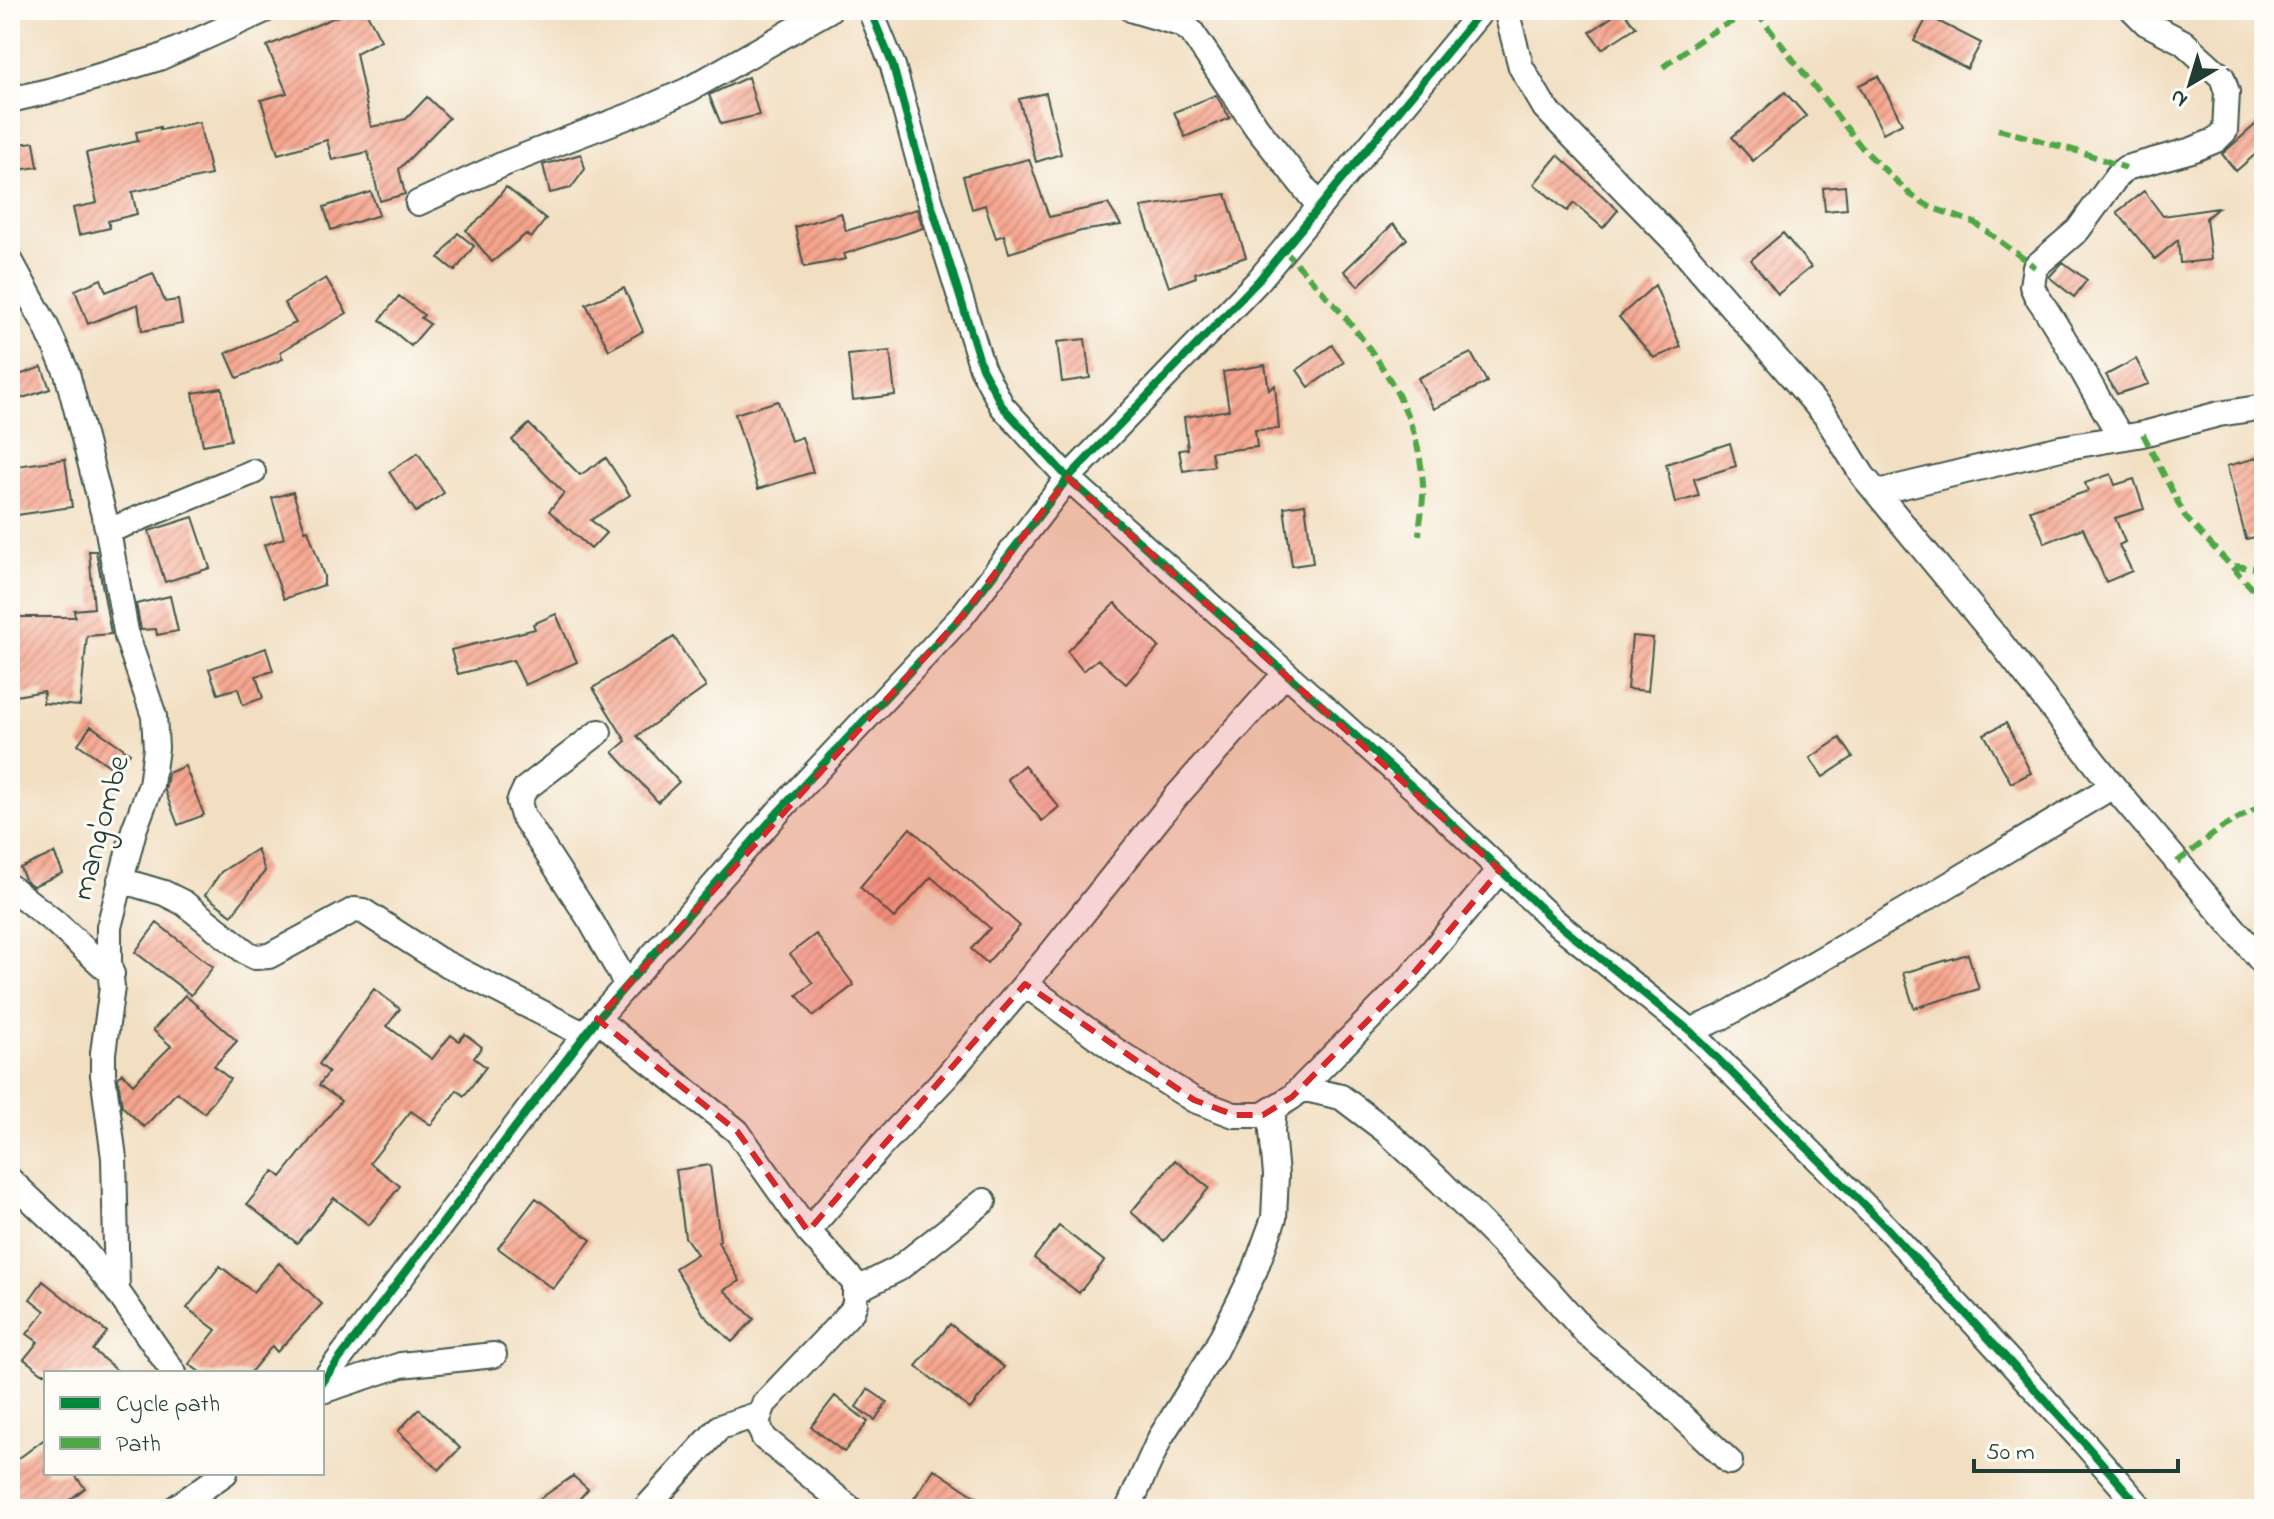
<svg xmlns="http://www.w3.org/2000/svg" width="2274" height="1519" viewBox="0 0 2274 1519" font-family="'Indie Flower',sans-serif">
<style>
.building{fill:url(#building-hatch)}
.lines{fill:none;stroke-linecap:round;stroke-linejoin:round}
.street-casing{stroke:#3f5549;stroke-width:28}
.street{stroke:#fff;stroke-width:24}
.quiet{stroke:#4fa644;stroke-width:6;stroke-dasharray:12 6;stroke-linecap:butt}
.cycleway-casing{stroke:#fdfcf7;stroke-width:13}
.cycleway{stroke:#00873e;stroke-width:8}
.marked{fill:#d62828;fill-opacity:0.2;stroke:#d62828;stroke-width:6;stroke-dasharray:16 10;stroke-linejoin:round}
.labels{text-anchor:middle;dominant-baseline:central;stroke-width:6;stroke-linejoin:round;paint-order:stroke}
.street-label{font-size:32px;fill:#1f3d34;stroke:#fdfcf7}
</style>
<defs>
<pattern id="building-hatch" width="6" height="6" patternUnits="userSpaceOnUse" patternTransform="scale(2)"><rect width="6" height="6" fill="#f6a48d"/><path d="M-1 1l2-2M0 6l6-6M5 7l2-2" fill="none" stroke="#c78774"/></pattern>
</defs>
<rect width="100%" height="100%" fill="#fdfcf7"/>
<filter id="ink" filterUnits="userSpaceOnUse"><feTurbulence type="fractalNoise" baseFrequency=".0125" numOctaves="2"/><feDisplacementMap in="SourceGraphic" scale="16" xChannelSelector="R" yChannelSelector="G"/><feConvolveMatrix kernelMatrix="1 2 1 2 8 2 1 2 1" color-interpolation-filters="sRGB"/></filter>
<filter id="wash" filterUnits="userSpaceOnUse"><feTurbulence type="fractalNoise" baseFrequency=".006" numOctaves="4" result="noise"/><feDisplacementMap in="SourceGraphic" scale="32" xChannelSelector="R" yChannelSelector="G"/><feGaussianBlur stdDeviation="1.8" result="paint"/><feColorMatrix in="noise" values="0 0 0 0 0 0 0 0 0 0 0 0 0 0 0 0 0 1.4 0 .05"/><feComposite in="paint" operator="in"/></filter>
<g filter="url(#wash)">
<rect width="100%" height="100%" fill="#f2dfc2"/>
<g id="blocks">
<path class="building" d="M 335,10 L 365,10 L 381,40 L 356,53 L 371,127 L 406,119 L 427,97 L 449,118 L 399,169 L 405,194 L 380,201 L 368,152 L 332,160 L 327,140 L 278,154 L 261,100 L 287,93 L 267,46 L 338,16 Z
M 1622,10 L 1636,27 L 1602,49 L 1590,32 Z
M 1928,16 L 1981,43 L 1967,69 L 1914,41 Z
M 1878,76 L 1902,123 L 1883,133 L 1859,85 Z
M 748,77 L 759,115 L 721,124 L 709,95 Z
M 1785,92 L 1806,116 L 1753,161 L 1732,137 Z
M 1046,93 L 1061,154 L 1036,162 L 1019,99 Z
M 1216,95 L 1230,118 L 1185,137 L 1174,112 Z
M 2264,117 L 2264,147 L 2236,171 L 2222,154 Z
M 199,122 L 211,175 L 132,192 L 137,214 L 108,221 L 110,228 L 79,235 L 73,208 L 97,203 L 86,153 L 138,141 L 136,132 L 160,127 L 160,130 Z
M 34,142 L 38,167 L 10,171 L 10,145 Z
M 581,154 L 585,169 L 571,188 L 550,193 L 543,165 Z
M 1558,155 L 1618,210 L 1603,228 L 1574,203 L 1567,211 L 1534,184 Z
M 1029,159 L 1049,217 L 1108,204 L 1121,225 L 1081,231 L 1009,253 L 1004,235 L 996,238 L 985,205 L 972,209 L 963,176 Z
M 1845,186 L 1847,209 L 1825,211 L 1823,188 Z
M 506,187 L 546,219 L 531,238 L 526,234 L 492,262 L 466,230 L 482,217 Z
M 2144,191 L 2163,216 L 2218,208 L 2206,218 L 2211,260 L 2180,263 L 2178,240 L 2155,259 L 2117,212 Z
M 371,192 L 379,215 L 331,230 L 324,207 Z
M 1226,194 L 1246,257 L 1195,273 L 1196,277 L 1169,287 L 1141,207 Z
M 917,209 L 923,228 L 844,254 L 846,259 L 804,267 L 795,227 L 841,213 L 846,231 Z
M 1393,224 L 1407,239 L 1358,286 L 1344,271 Z
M 458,233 L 474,246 L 455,271 L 439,258 Z
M 1783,233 L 1811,267 L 1778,294 L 1751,260 Z
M 2063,262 L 2087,280 L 2074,297 L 2049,277 Z
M 153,273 L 165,302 L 178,300 L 182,324 L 142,331 L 138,304 L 88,324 L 75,290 L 101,279 L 106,292 Z
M 326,278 L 347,313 L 280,352 L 283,359 L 237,378 L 226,353 L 296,323 L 284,303 Z
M 1655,285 L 1681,347 L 1654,358 L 1619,317 Z
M 624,288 L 643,331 L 609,350 L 586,304 Z
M 399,296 L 424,315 L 421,318 L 430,324 L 411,346 L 380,320 Z
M 1085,339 L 1090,378 L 1062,382 L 1057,342 Z
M 1332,345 L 1344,362 L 1309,387 L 1297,370 Z
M 890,351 L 895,395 L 853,400 L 848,355 Z
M 1471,353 L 1487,382 L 1434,409 L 1418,378 Z
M 2136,359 L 2149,384 L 2117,394 L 2106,375 Z
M 1265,365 L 1269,390 L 1275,385 L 1279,429 L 1255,430 L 1257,447 L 1211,452 L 1214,466 L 1183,471 L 1179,450 L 1188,449 L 1184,417 L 1229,410 L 1223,372 Z
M 42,367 L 50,389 L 10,402 L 10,378 Z
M 222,388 L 231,440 L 203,445 L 193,393 Z
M 778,401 L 791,441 L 802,437 L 813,472 L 758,489 L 735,414 Z
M 529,424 L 580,475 L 606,458 L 630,495 L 591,520 L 606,533 L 591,549 L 549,511 L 564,493 L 512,440 Z
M 1730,443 L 1736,466 L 1694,479 L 1699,496 L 1675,503 L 1666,464 Z
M 418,453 L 444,493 L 416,512 L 389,472 Z
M 2264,456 L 2264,535 L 2246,539 L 2227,466 Z
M 65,459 L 72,507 L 10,516 L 10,467 Z
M 2111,474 L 2115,485 L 2134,479 L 2144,509 L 2115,518 L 2125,542 L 2119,545 L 2132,571 L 2106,582 L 2083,528 L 2045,543 L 2030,510 L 2088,491 L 2085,483 Z
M 293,492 L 305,531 L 308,530 L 324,576 L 324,585 L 284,599 L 264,545 L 284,538 L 272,498 Z
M 1305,504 L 1313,563 L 1292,566 L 1284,507 Z
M 193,517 L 210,568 L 165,582 L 149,531 Z
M 89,551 L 96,551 L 111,634 L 87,636 L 80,706 L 43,703 L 44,691 L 10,697 L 10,617 L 75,617 L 74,610 L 94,608 Z
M 170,596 L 178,631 L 157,635 L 156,629 L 141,630 L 136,604 Z
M 1115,603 L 1159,647 L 1126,684 L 1098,659 L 1083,671 L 1067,651 Z
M 556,614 L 577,662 L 525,685 L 513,660 L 458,674 L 451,650 L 535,629 L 533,624 Z
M 1632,636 L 1653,638 L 1648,691 L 1627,689 Z
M 674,637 L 706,687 L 637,736 L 679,782 L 658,802 L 613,752 L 626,741 L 593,688 Z
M 266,648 L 273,671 L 256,676 L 263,698 L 243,705 L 238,688 L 218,694 L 209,669 Z
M 2006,723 L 2031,773 L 2011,783 L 1984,734 Z
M 91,726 L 130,753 L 120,767 L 111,767 L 78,744 Z
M 1840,738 L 1853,757 L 1823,777 L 1810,758 Z
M 1024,765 L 1059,807 L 1042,821 L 1007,779 Z
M 185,766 L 204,815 L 178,825 L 165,791 L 168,773 Z
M 910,828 L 1020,926 L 987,963 L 971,949 L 990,928 L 931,877 L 894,918 L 860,887 Z
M 257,849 L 265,871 L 232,915 L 205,895 L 221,872 Z
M 54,853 L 63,873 L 33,886 L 26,881 L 20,868 Z
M 157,923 L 213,967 L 191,995 L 135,952 Z
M 816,934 L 854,985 L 813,1016 L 797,995 L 813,983 L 790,954 Z
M 1968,954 L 1979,989 L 1914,1008 L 1903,973 Z
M 374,989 L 400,1009 L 387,1026 L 432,1059 L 451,1035 L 459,1041 L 465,1034 L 482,1047 L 474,1058 L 486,1067 L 464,1096 L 457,1090 L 431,1125 L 411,1111 L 370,1163 L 400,1186 L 369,1225 L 334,1198 L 297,1243 L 247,1204 L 274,1171 L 281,1177 L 341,1101 L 319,1085 L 329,1072 L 319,1064 Z
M 185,995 L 237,1041 L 214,1066 L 230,1079 L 204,1113 L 177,1092 L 144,1127 L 122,1106 L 118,1078 L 122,1073 L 133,1084 L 171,1046 L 153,1030 Z
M 1175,1160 L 1209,1188 L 1164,1241 L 1131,1212 Z
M 710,1165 L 720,1240 L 718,1242 L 740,1281 L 724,1290 L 754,1319 L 732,1342 L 704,1315 L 675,1268 L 697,1254 L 685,1237 L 676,1170 Z
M 536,1198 L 591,1240 L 553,1289 L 498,1248 Z
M 1059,1226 L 1104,1261 L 1079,1293 L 1034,1258 Z
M 279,1263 L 322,1304 L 277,1352 L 272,1346 L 250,1373 L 201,1373 L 189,1364 L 216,1330 L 187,1308 L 220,1266 L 253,1292 Z
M 43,1281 L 107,1332 L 93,1350 L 120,1373 L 42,1373 L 24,1359 L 38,1342 L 27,1334 L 45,1311 L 30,1299 Z
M 950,1324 L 1004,1367 L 970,1409 L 916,1366 Z
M 868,1389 L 887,1402 L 875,1420 L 856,1407 Z
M 835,1396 L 868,1422 L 844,1452 L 811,1427 Z
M 419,1409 L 460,1448 L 439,1470 L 398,1431 Z
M 46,1438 L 46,1473 L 73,1473 L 85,1488 L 58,1509 L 10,1509 L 10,1465 Z
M 934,1469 L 994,1509 L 955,1509 L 941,1500 L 935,1509 L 907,1509 Z
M 573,1476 L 588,1489 L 571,1509 L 525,1509 Z"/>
</g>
</g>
<g filter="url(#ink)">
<use href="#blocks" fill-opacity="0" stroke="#3f5549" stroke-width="2"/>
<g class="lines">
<g class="street-casing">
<path id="street" d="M 870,10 L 893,66 L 926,187 L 982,368 L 1002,406 L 1068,478 L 1415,789 L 1553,920 L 1690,1031 L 1887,1228 L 2079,1437 L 2142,1509
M 1133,10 L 1180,24 L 1191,31 L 1257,128 L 1319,206
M 1506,10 L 1521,67 L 1545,108 L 1679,246 L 1825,415 L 1863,476 L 2000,642 L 2113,786 L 2264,964
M 10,100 L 53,90 L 159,58 L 265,10
M 418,203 L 506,163 L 634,114 L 688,90 L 829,10
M 10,260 L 45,324 L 67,373 L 108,531 L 127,637 L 154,716 L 156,748 L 151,785 L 134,830 L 109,927 L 109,961 L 112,987 L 103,1053 L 103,1075 L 114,1158 L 117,1291
M 2121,437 C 2091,390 2068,340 2036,295 L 2032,286 L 2035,267 L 2078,230 L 2117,176 L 2126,168 L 2192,150 L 2216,140 L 2225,131 L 2227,92 L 2222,77 L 2183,42 L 2146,23 L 2133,10
M 1878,492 L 2061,448 L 2143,434 L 2219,414 L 2264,407
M 108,531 L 253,472
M 599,732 L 525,789 L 519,802 L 523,816 L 592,923 L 627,985
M 120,880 L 164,893 L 184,903 L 247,953 L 255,957 L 269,956 L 354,910 L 363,911 L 439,960 L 585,1035
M 10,887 L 56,923 L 112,974
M 1025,984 L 1115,1050 L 1194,1100 L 1234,1115 L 1263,1115 L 1292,1097 L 1408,980 L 1500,870
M 597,1019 L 737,1131 L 808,1231 L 855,1283 L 855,1303 L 852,1311 L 764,1404 L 757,1422 L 764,1438 L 851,1509
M 1690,1031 L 1722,1017 L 1927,898 L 2113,786
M 1301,1088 L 1341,1097 L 1386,1131 L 1441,1182 L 1548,1290 L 1587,1334 L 1649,1385 L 1730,1462
M 10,1180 L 81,1247 L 117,1291 L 174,1373
M 808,1231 L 881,1146 L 947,1076 L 1053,951 L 1175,798 L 1285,674
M 856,1290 L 898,1269 L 984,1201
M 322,1382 L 597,1019 L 779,811 L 962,616 L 1068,478 L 1258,281 L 1482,10
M 322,1391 L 401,1365 L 494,1355
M 174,1509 L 225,1473
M 645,1509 L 720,1427 L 759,1414
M 1128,1509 L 1160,1438 L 1215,1350 L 1255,1270 L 1274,1218 L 1276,1175 L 1272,1131 L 1274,1108"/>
</g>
<use href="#street" class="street"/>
<path class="quiet" d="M 1756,12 L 1863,149 L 1911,195 L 1930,207 L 1975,223 L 2035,267
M 1663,67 C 1698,41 1728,16 1773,10
M 1998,129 L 2084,153 L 2126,168
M 1284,250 C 1346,317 1418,388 1423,485 C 1424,501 1420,519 1419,535
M 2143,434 L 2186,518 L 2264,601
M 2234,566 L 2264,569
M 2177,862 L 2223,827 L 2264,804"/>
<g class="cycleway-casing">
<path id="cycleway" d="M 870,10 L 893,66 L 926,187 L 982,368 L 1002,406 L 1068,478 L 1415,789 L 1553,920 L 1690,1031 L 1887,1228 L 2079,1437 L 2142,1509
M 322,1382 L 597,1019 L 779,811 L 962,616 L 1068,478 L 1258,281 L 1482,10"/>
</g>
<use href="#cycleway" class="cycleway"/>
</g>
</g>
<path class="marked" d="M 1068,478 L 1500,870 L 1408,980 L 1292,1097 L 1263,1115 L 1234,1115 L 1194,1100 L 1025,984 L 808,1231 L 737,1131 L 597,1019 L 962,616 Z"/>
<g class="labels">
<g class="street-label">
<text transform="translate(102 828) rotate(-75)">mang'ombe</text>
</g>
</g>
<rect width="2274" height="1519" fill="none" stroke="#fdfcf7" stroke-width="40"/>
<rect x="44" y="1371" width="280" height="104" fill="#fdfcf7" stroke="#a4b0a9" stroke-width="2"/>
<rect x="60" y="1397" width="40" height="12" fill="#00873e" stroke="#a4b0a9" stroke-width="2"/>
<text x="116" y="1411" font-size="24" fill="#1f3d34">Cycle path</text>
<rect x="60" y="1437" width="40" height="12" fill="#4fa644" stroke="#a4b0a9" stroke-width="2"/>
<text x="116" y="1451" font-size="24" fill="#1f3d34">Path</text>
<g transform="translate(2190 84) rotate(218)" stroke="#fdfcf7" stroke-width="6" paint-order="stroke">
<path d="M0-6L14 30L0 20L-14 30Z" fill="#1f3d34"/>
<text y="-12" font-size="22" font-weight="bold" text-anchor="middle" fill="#1f3d34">N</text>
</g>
<path d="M1974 1459v12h204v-12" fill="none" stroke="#1f3d34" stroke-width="4"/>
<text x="1986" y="1459" font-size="24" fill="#1f3d34" stroke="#fdfcf7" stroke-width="6" paint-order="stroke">50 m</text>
</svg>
